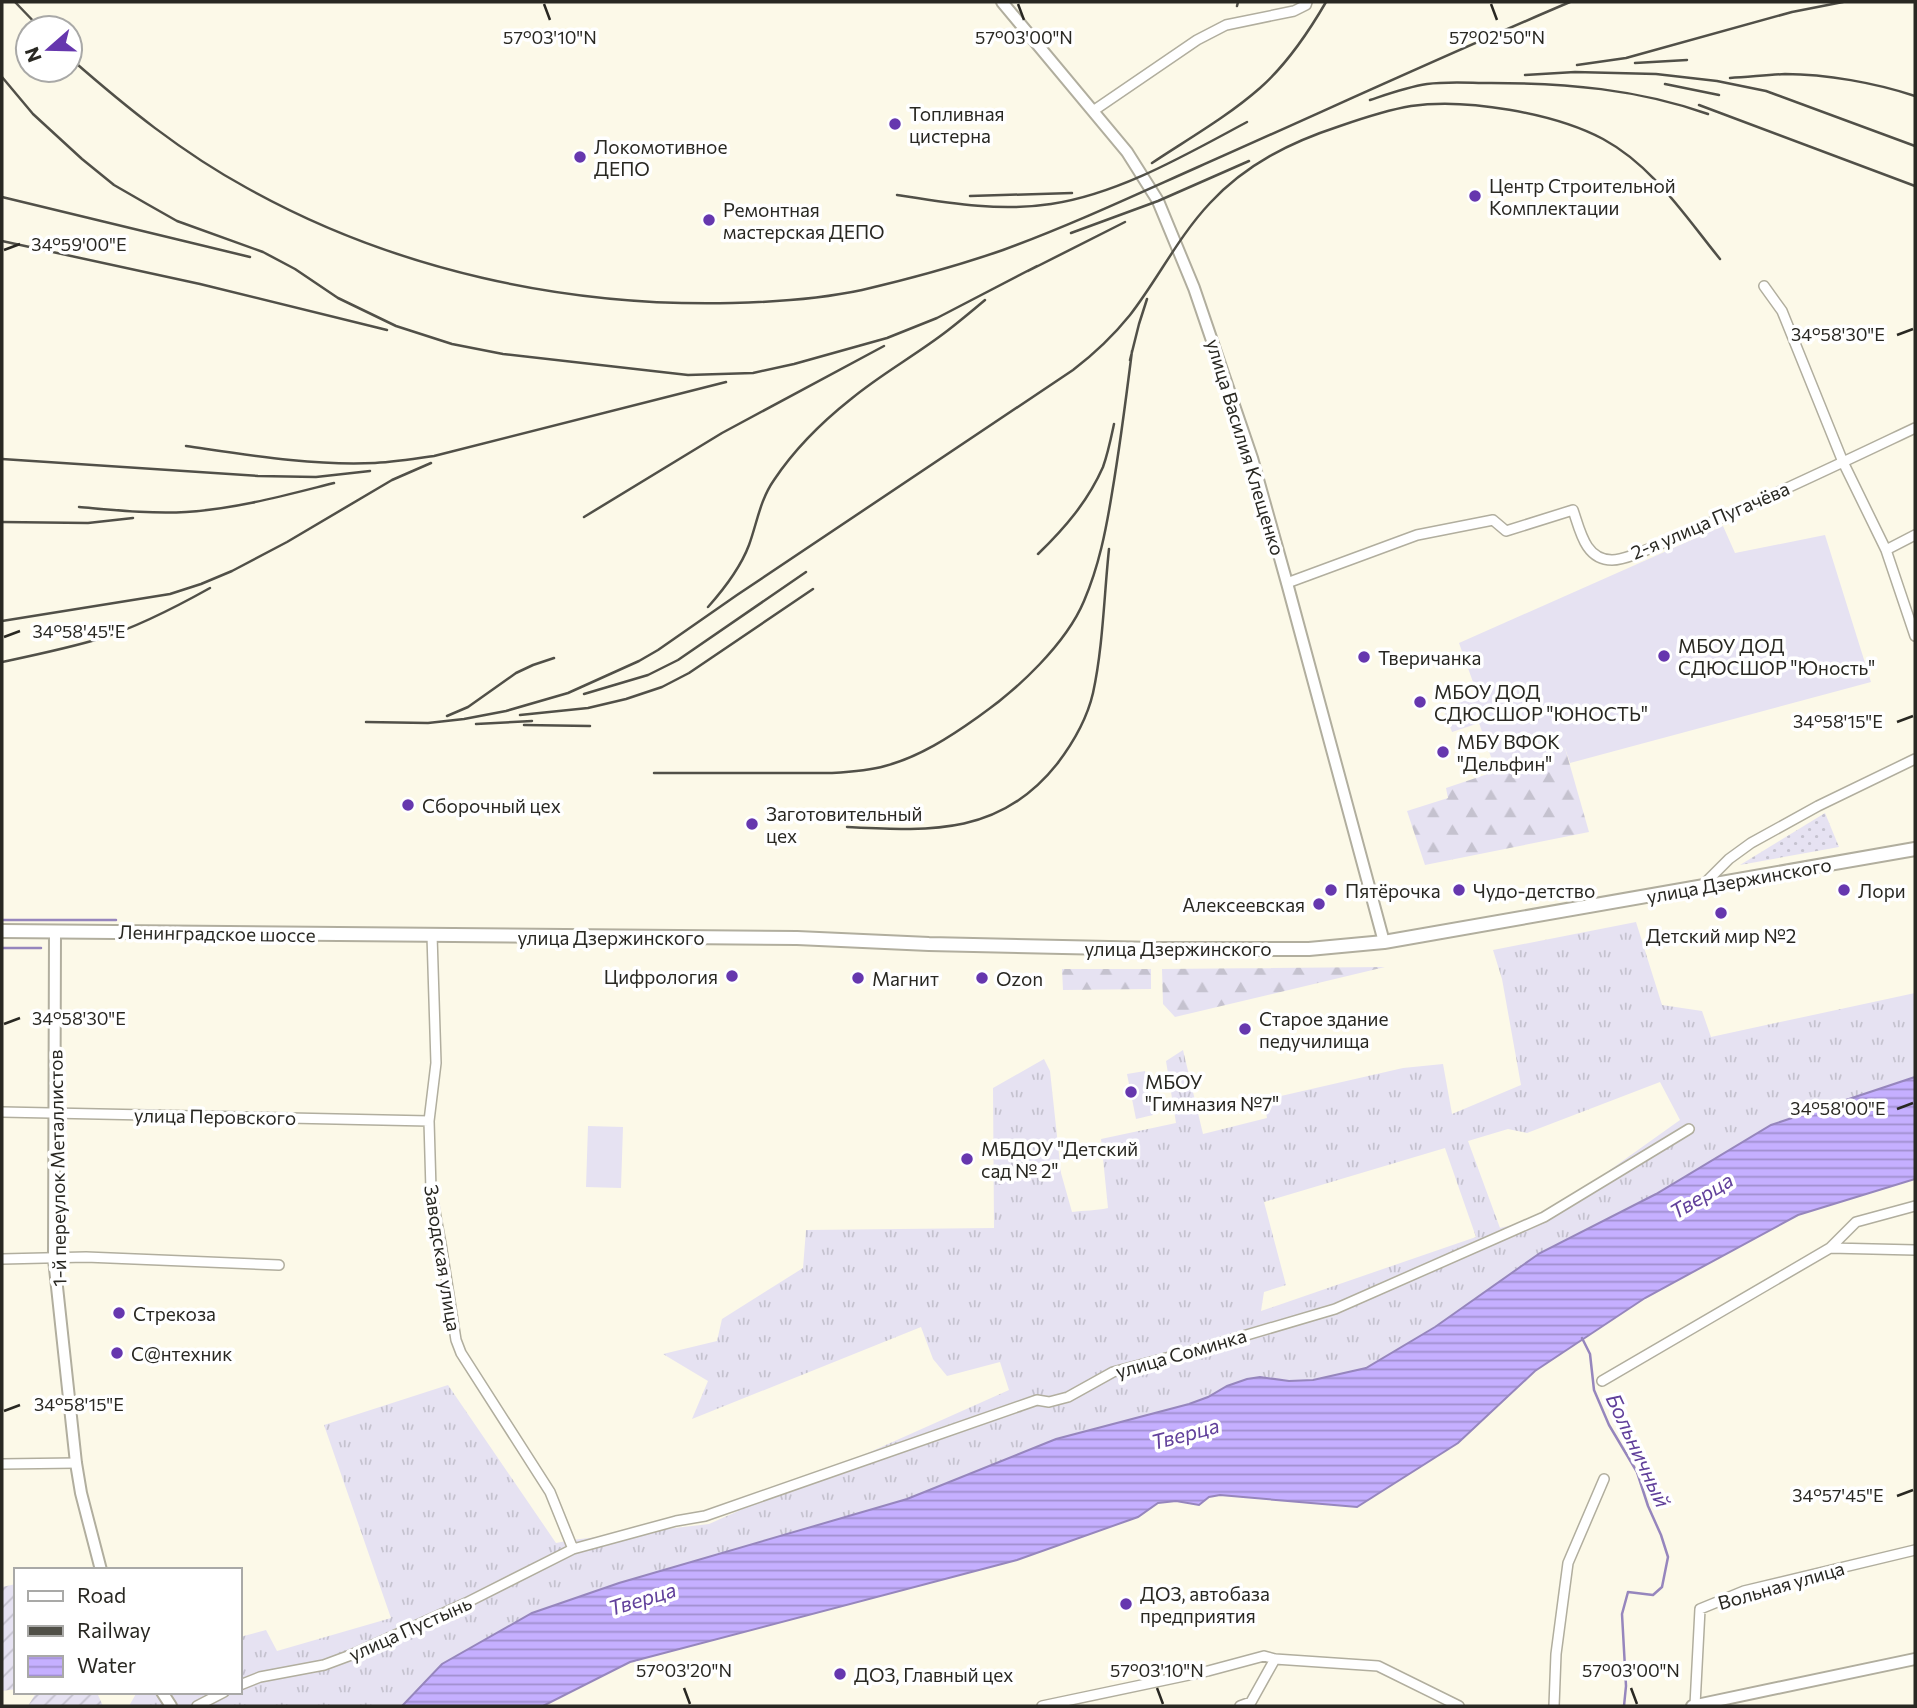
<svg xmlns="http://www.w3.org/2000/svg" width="1917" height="1708" viewBox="0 0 1917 1708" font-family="Commissioner,sans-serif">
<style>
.grass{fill:url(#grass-tufts);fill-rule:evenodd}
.forest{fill:url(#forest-firs)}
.park{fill:url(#park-dots)}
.garden{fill:url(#garden-furrows)}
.pitch{fill:#e6e2f2}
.water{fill:url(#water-rules);stroke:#9686bd;stroke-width:2}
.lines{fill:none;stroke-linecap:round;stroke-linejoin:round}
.stream{stroke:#9686bd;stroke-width:2.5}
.minor-casing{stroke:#b1ae9e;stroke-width:12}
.tertiary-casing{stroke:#b1ae9e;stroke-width:14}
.secondary-casing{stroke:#b1ae9e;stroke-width:16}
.minor{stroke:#fff;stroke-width:9}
.tertiary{stroke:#fff;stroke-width:10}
.secondary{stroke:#fff;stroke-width:12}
.rail{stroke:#515048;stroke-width:2.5}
.ticks{fill:none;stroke:#292822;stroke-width:2.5}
.poi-dot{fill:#6637ae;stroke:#fff;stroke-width:2.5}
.labels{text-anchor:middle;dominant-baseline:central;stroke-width:7;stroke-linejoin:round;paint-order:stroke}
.poi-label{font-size:19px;fill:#292822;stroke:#fff;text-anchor:start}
.street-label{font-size:19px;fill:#292822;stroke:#fff}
.water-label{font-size:21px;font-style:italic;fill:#61409b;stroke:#fff}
.ticks-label{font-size:18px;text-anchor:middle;fill:#292822;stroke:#fff;stroke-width:7;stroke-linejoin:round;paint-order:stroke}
</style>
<defs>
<pattern id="grass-tufts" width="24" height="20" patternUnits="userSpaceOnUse" patternTransform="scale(1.75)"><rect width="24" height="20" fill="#e6e2f2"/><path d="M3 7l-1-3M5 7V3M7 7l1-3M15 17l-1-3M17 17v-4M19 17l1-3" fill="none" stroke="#c5c2cf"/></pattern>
<pattern id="forest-firs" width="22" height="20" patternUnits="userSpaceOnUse" patternTransform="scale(1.75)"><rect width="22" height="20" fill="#e6e2f2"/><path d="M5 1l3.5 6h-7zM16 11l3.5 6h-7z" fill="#c5c2cf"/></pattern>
<pattern id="park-dots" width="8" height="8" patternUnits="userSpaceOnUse" patternTransform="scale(1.75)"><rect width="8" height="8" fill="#e6e2f2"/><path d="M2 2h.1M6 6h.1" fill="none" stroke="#c5c2cf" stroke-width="1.8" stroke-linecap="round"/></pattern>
<pattern id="garden-furrows" width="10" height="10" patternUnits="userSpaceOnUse" patternTransform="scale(1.75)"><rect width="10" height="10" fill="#e6e2f2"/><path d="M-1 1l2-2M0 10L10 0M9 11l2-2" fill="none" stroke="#c5c2cf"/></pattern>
<pattern id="water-rules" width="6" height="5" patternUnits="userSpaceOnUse" patternTransform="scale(1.75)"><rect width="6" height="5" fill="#c5afff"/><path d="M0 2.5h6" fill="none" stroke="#a08ece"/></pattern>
</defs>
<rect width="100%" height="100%" fill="#fcf9e8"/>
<path class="grass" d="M 1636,922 L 1662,1005 L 1702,1011 L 1711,1037 L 1915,993 L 1915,1077 L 1771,1125 L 1656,1194 L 1540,1253 L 1435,1327 L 1366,1368 L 1313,1380 L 1289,1381 L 1260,1377 L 1247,1379 L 1227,1386 L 1208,1397 L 1189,1404 L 1056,1439 L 907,1499 L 619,1583 L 532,1613 L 442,1664 L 402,1706 L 129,1706 L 137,1692 L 240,1692 L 240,1637 L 266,1630 L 277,1651 L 391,1618 L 324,1425 L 448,1385 L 556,1543 L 572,1540 L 709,1524 L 1009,1390 L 1000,1362 L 947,1376 L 933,1359 L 921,1327 L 692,1419 L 708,1381 L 663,1354 L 717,1341 L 722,1319 L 803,1268 L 806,1230 L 994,1228 L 993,1088 L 1044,1059 L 1050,1071 L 1061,1173 L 1072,1212 C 1084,1210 1096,1211 1108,1208 L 1101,1139 L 1176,1123 L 1166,1061 L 1183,1050 L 1203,1134 L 1267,1118 L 1264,1100 L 1403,1068 L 1443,1064 L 1452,1114 L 1521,1085 L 1502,979 L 1493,950 ZM 1660,1082 L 1680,1120 L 1544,1217 L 1500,1228 L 1468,1141 L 1508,1129 L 1527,1133 ZM 1445,1148 L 1476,1237 L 1261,1311 L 1264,1292 L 1286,1285 L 1264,1202 Z"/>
<path class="forest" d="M 1565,748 L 1589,832 L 1425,865 L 1407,811 L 1448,798 L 1446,788 Z
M 1385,967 L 1175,1017 L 1163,1004 L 1162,969 Z
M 1062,969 L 1151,969 L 1151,989 L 1063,990 Z"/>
<path class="park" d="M 1825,813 L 1839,847 L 1740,865 Z"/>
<path class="garden" d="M 16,1584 L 16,1689 L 2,1691 L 2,1587 Z
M 40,1692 L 93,1692 L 98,1695 L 103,1706 L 28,1706 L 36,1693 Z"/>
<path class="pitch" d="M 1723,526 L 1735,553 L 1825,535 L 1871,682 L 1570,763 L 1565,748 L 1496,771 L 1479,723 L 1452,732 L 1443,708 L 1478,696 L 1459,643 Z
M 1145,1071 L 1153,1115 L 1136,1119 L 1127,1074 Z
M 588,1126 L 623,1127 L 621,1188 L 586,1187 Z"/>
<path class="water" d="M 1915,1077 L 1915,1179 L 1798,1215 L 1645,1298 L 1535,1371 L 1458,1443 L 1357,1507 L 1220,1495 L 1209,1497 L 1199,1505 L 1176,1501 L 1158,1503 L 1138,1517 L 1017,1560 L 630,1662 L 543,1706 L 402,1706 L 442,1664 L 532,1613 L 619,1583 L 907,1499 L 1056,1439 L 1189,1404 L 1208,1397 L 1227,1386 L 1247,1379 L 1260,1377 L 1289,1381 L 1313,1380 L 1366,1368 L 1435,1327 L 1540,1253 L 1656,1194 L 1771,1125 Z"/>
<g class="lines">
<path class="stream" d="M 2,920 L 116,920
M 2,948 L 41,948
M 1582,1338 L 1590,1354 L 1594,1390 L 1609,1425 L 1637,1472 L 1648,1506 L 1661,1535 L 1668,1557 L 1662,1587 L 1653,1595 L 1628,1592 L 1622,1614 L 1626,1686 L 1624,1706"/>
<g class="minor-casing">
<path id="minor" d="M 1093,111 L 1197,40 L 1226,25 L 1294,11 L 1306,5 L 1307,2
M 1764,286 L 1782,311 L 1843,462 L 1886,550 L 1915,636
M 1886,550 L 1915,535
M 1287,583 L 1417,535 L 1493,520 L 1506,531 L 1573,510 C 1580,530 1585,560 1612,560 C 1629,560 1661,543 1677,537 C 1758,503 1837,465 1915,428
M 1702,886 L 1729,859 L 1751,843 L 1818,806 L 1915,759
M 432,935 L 436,1063 L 429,1121 L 431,1190 L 441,1244 L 456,1340 L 461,1353 L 550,1492 L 573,1549
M 2,1112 L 429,1121
M 1830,1248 L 1915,1250
M 2,1259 L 86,1257 L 279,1265
M 1602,1381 L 1830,1248 L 1856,1222 L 1915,1206
M 2,1464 L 76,1463
M 240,1685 L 260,1677 L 324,1665 L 351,1655 L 466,1603 L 573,1549 L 676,1521 L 705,1516 L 1037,1400 L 1049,1402 L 1068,1397 L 1113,1372 L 1189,1352 L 1335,1309 L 1544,1217 L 1689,1129
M 1695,1705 L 1700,1609 L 1744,1591 L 1915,1550
M 197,1706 L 224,1692
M 1042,1706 L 1208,1671 L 1264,1656 L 1275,1659 L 1378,1666 L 1459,1706
M 1240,1706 L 1251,1702 L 1275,1659
M 1554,1706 L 1556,1654 L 1568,1563 L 1604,1479"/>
</g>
<g class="tertiary-casing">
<path id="tertiary" d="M 1002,2 L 1127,152 L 1158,201 L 1194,288 L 1252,458 L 1287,583 L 1384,942
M 55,931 L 54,1259 L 76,1463 L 81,1493 L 101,1570
M 162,1692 L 171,1706
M 1692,1706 L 1915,1659"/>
</g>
<g class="secondary-casing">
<path id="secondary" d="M 2,931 L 797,938 L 929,944 L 1156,949 L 1309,949 L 1384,942 L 1915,849"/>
</g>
<use href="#minor" class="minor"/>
<use href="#tertiary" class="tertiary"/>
<use href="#secondary" class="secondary"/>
<path class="rail" d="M 15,2 L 40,28
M 1237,6 L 1238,2
M 70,58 C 126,107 181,152 247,188 C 394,270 565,307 732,303 C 775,302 820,299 862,290 C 909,279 957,266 1003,250 C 1069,226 1133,196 1198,167 C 1322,112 1445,55 1570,2
M 1635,63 L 1687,60
M 1577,65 L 1626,58 L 1792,12 L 1843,2
M 1525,75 L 1575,72 L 1656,74 L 1717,81 L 1766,91 L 1915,146
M 2,77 L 33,114 L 82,159 L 114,185 L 147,204 L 177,221 L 263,252 L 295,269 L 338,298 L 396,326 L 452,344 L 503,354 L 688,375 L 753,373 L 794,364 L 887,338 L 937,318 L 1037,266
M 1730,78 C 1748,77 1766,75 1785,74 C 1826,74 1876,83 1915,96
M 1665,84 L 1719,95
M 1370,100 C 1388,94 1407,87 1427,84 C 1448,81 1470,83 1491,83 C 1566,83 1637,89 1708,114
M 1699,105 L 1915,186
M 1152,163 C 1188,139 1227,117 1260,88 C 1286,65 1308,33 1326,2
M 897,195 C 948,203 999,212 1051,204 C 1119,194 1187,154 1247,122
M 970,196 L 1072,193
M 2,197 L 250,257
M 1071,233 L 1158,201 L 1249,161
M 2,241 L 200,284 L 387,330
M 1028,271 L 1125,222
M 1130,360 L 1139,324 L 1147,299
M 186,446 C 248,455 312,466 375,463 C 395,462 414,459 434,456 L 726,382
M 2,459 L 258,476 L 316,477 L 370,471
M 79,507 C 114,510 150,514 186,512 C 236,509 286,495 334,483
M 584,517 L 722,433 L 884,346
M 2,522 L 88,523 L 133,518
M 1038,554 C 1065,528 1088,501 1103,467 C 1108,453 1111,438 1114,424
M 708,607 C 724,589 740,569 749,545 C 757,523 760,500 774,480 C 794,450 822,422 851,399 C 881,374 916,355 947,331 C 960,321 972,311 985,300
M 2,621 L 170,594 L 201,584 L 232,571 L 287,542 L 392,480 L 431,463
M 2,662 C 35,655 69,648 102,638 C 140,626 176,607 210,588
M 584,694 L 648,675 L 678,660 L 806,572
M 520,715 L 588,708 L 626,699 L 662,687 L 689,673 L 813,589
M 447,716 L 468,707 L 516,673 L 533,665 L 554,658
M 366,722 L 428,723 L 464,719 L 506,711 L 568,693 L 639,661 L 658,650 L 737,595 L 1073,370 C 1094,354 1113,336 1130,315 C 1158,279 1178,237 1210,203 C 1246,164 1291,142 1340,126 C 1363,118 1387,110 1411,106 C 1466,98 1554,113 1603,139 C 1653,166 1685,216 1720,259
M 476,724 L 532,721
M 524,725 L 590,726
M 654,773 L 832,773 C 850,772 868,771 885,766 C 919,757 950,737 978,717 C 1017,690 1066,644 1084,601 C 1099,566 1106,530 1112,493 C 1120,446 1126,399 1132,351
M 847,827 C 930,831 1000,836 1057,764 C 1073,743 1087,719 1093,693 C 1103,647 1104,596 1109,549"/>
</g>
<path class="ticks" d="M 544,4 L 550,20M 1018,4 L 1024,20M 1491,4 L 1497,20M 4,250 L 20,244M 1897,335 L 1913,329M 4,637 L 20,631M 1897,722 L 1913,716M 4,1024 L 20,1018M 1897,1109 L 1913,1103M 4,1411 L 20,1405M 1897,1496 L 1913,1490M 684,1688 L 690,1704M 1157,1688 L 1163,1704M 1631,1688 L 1637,1704"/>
<g class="poi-dot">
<circle cx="895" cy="124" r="7"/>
<circle cx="580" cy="157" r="7"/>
<circle cx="1475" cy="196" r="7"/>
<circle cx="709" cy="220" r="7"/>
<circle cx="1664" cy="656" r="7"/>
<circle cx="1364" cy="657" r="7"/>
<circle cx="1420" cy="702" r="7"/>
<circle cx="1443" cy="752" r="7"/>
<circle cx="408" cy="805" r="7"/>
<circle cx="752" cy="824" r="7"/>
<circle cx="1331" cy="890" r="7"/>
<circle cx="1459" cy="890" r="7"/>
<circle cx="1844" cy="890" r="7"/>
<circle cx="1319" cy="904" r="7"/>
<circle cx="1721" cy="913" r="7"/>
<circle cx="732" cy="976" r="7"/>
<circle cx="858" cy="978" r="7"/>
<circle cx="982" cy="978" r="7"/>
<circle cx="1245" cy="1029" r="7"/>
<circle cx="1131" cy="1092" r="7"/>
<circle cx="967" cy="1159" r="7"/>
<circle cx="119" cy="1313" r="7"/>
<circle cx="117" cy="1353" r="7"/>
<circle cx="1126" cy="1604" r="7"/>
<circle cx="840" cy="1674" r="7"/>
</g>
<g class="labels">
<g class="poi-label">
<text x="909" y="113">Топливная<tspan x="909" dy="22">цистерна</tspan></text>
<text x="594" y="146">Локомотивное<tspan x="594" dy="22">ДЕПО</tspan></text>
<text x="1489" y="185">Центр Строительной<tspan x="1489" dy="22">Комплектации</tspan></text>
<text x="723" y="209">Ремонтная<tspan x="723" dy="22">мастерская ДЕПО</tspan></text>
<text x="1678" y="645">МБОУ ДОД<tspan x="1678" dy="22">СДЮСШОР "Юность"</tspan></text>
<text x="1378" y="657">Тверичанка</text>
<text x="1434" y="691">МБОУ ДОД<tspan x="1434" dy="22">СДЮСШОР "ЮНОСТЬ"</tspan></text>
<text x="1457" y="741">МБУ ВФОК<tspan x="1457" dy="22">"Дельфин"</tspan></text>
<text x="422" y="805">Сборочный цех</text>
<text x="766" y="813">Заготовительный<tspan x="766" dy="22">цех</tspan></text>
<text x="1345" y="890">Пятёрочка</text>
<text x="1473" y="890">Чудо-детство</text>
<text x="1858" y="890">Лори</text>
<text x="1305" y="904" text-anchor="end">Алексеевская</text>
<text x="1721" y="935" text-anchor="middle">Детский мир №2</text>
<text x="718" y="976" text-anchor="end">Цифрология</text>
<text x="872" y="978">Магнит</text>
<text x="996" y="978">Ozon</text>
<text x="1259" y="1018">Старое здание<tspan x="1259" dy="22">педучилища</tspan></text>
<text x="1145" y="1081">МБОУ<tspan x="1145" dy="22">"Гимназия №7"</tspan></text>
<text x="981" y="1148">МБДОУ "Детский<tspan x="981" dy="22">сад № 2"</tspan></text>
<text x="133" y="1313">Стрекоза</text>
<text x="131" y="1353">С@нтехник</text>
<text x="1140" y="1593">ДОЗ, автобаза<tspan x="1140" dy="22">предприятия</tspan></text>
<text x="854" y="1674">ДОЗ, Главный цех</text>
</g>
<g class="street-label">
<text transform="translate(1246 447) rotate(73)">улица Василия Клещенко</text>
<text transform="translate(1710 520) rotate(-23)">2-я улица Пугачёва</text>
<text transform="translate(1739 880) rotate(-10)">улица Дзержинского</text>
<text transform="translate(217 933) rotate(1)">Ленинградское шоссе</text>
<text x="611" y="937">улица Дзержинского</text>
<text x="1178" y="948">улица Дзержинского</text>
<text transform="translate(215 1116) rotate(1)">улица Перовского</text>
<text transform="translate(57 1168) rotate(-91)">1-й переулок Металлистов</text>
<text transform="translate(443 1258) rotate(81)">Заводская улица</text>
<text transform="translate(1181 1353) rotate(-16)">улица Соминка</text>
<text transform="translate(1781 1585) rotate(-16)">Вольная улица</text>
<text transform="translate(410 1628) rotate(-24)">улица Пустынь</text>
</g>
<g class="water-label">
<text transform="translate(1701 1195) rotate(-31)">Тверца</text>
<text transform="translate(1185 1433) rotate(-15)">Тверца</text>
<text transform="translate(1639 1450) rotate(65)">Больничный</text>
<text transform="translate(642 1598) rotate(-17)">Тверца</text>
</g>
</g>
<g class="ticks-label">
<text x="550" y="44">57°03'10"N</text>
<text x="1024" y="44">57°03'00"N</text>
<text x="1497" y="44">57°02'50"N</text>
<text x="79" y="251">34°59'00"E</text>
<text x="1838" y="341">34°58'30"E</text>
<text x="79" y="638">34°58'45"E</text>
<text x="1838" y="728">34°58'15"E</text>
<text x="79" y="1025">34°58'30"E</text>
<text x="1838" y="1115">34°58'00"E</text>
<text x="79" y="1411">34°58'15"E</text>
<text x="1838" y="1502">34°57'45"E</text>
<text x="684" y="1677">57°03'20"N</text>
<text x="1157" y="1677">57°03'10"N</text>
<text x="1631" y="1677">57°03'00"N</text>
</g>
<rect width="1917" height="1708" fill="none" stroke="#292822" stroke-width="7"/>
<rect x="14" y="1568" width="228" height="126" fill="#ffffff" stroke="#a9a9a7" stroke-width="2"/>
<rect x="28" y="1591" width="35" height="10" fill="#ffffff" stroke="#a9a9a7" stroke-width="2"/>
<text x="77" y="1603" font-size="21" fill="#292822">Road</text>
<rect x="28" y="1626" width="35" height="10" fill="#515048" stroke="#a9a9a7" stroke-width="2"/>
<text x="77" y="1638" font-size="21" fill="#292822">Railway</text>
<rect x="28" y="1656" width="35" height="21" fill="url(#water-rules)" stroke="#a9a9a7" stroke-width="2"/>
<text x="77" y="1673" font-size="21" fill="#292822">Water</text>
<g transform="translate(49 49) rotate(250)"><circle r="33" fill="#ffffff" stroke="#a9a9a7" stroke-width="2"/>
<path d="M0-5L12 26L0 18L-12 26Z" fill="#6637ae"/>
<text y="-10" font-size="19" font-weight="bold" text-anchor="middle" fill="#292822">N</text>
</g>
</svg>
